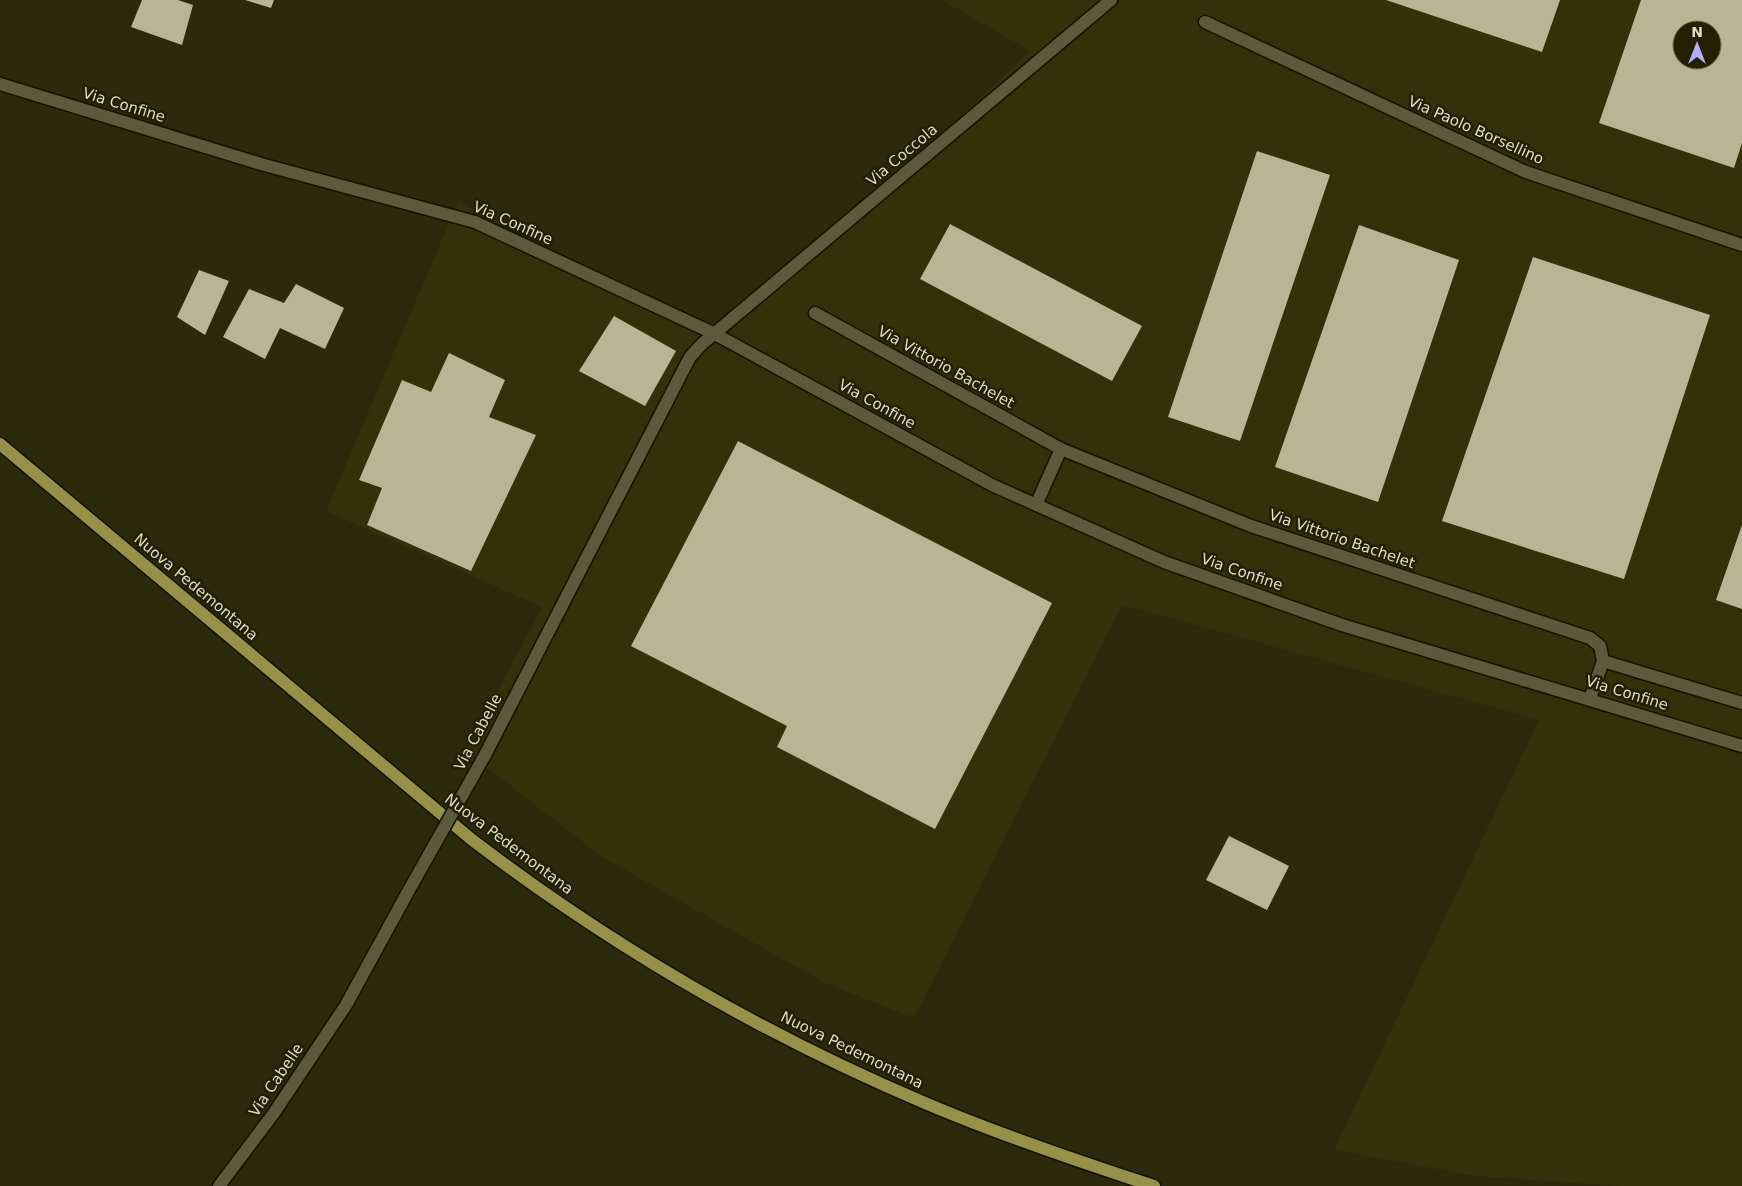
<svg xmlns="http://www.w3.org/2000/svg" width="1742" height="1186" viewBox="0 0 1742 1186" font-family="'DejaVu Sans',sans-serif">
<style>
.built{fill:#33300a;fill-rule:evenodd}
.building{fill:#b7b594;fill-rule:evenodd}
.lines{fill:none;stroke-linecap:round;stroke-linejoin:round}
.minor-casing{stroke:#151200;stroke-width:15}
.major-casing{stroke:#151200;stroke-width:15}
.minor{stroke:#5c5a3c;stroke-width:12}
.major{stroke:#969048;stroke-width:12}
.minor-bridge-casing{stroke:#151200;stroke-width:15;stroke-linecap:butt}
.minor-bridge{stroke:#5c5a3c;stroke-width:12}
.labels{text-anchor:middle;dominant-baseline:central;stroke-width:5;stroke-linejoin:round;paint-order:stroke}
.street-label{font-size:15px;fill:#dcdccb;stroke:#232004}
</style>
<rect width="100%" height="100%" fill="#2c2a0d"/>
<path class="built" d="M 942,0 L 1742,0 L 1742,1186 L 1619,1186 L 1474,1176 L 1334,1150 L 1539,720 L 1122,605 L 914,1018 L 825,983 L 602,857 L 466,751 L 542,607 L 326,511 L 458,202 L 722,339 L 1030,51 ZM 1682,30 L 1712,30 L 1712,60 L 1682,60 Z"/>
<path class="building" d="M 142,0 L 178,0 L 193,5 L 182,45 L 131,27 Z
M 245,0 L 274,0 L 271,8 Z
M 1386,0 L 1560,0 L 1542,52 Z
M 1641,0 L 1742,0 L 1742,143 L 1734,168 L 1599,123 ZM 1682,30 L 1712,30 L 1712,60 L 1682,60 Z
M 1257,151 L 1330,175 L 1240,441 L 1168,417 Z
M 950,224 L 1142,326 L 1112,381 L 920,279 Z
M 1359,225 L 1459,260 L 1378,502 L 1275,467 Z
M 1533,257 L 1710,315 L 1624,579 L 1442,521 Z
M 199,270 L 229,281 L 205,335 L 177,317 Z
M 296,284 L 344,308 L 325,349 L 280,328 L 265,359 L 223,337 L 249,289 L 284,303 Z
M 614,316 L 676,351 L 645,406 L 579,371 Z
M 449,353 L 505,380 L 489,417 L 536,435 L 471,571 L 367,525 L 382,488 L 359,480 L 402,380 L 431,392 Z
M 738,441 L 1052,603 L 935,829 L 777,747 L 787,726 L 631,646 Z
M 1742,525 L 1742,609 L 1716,600 Z
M 1229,836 L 1289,866 L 1267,910 L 1206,880 Z"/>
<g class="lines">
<g class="minor-casing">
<path id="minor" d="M 1205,22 L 1526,172 L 1742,245
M 0,84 L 261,164 L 475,222 L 715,334 L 992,485 L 1164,562 L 1342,625 L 1742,746
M 815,313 L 1061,449 L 1251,526 L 1590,638 L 1600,646 L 1603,661 L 1590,699
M 1036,505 L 1061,449
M 1603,661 L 1742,703
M 485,755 L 690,357 L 702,344 L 1111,0
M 219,1186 L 274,1113 L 346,1005 L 409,890"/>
</g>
<g class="major-casing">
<path id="major" d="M 0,444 L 471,839 C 610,945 764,1035 925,1103 C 1000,1135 1077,1161 1154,1186"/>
</g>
<use href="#minor" class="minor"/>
<use href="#major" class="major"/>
<g class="minor-bridge-casing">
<path id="minor-bridge" d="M 409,890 L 485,755"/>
</g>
<use href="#minor-bridge" class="minor-bridge"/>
</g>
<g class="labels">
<g class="street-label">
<text transform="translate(124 105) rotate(17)">Via Confine</text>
<text transform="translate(1476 130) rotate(24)">Via Paolo Borsellino</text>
<text transform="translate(902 155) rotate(-40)">Via Coccola</text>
<text transform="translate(513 223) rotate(24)">Via Confine</text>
<text transform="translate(946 367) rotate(29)">Via Vittorio Bachelet</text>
<text transform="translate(877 404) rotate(29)">Via Confine</text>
<text transform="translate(1342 539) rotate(19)">Via Vittorio Bachelet</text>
<text transform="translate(1242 572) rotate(19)">Via Confine</text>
<text transform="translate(196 587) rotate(40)">Nuova Pedemontana</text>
<text transform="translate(1627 693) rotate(17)">Via Confine</text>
<text transform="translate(478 732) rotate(-62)">Via Cabelle</text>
<text transform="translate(509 844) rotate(37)">Nuova Pedemontana</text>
<text transform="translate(852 1050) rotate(26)">Nuova Pedemontana</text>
<text transform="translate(276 1080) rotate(-56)">Via Cabelle</text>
</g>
</g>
<g transform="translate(1697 45)"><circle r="24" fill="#232004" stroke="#6d6b54"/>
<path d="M0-4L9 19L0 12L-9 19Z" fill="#b5acf9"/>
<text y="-8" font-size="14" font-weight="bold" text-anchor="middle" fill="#dcdccb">N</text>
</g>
</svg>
